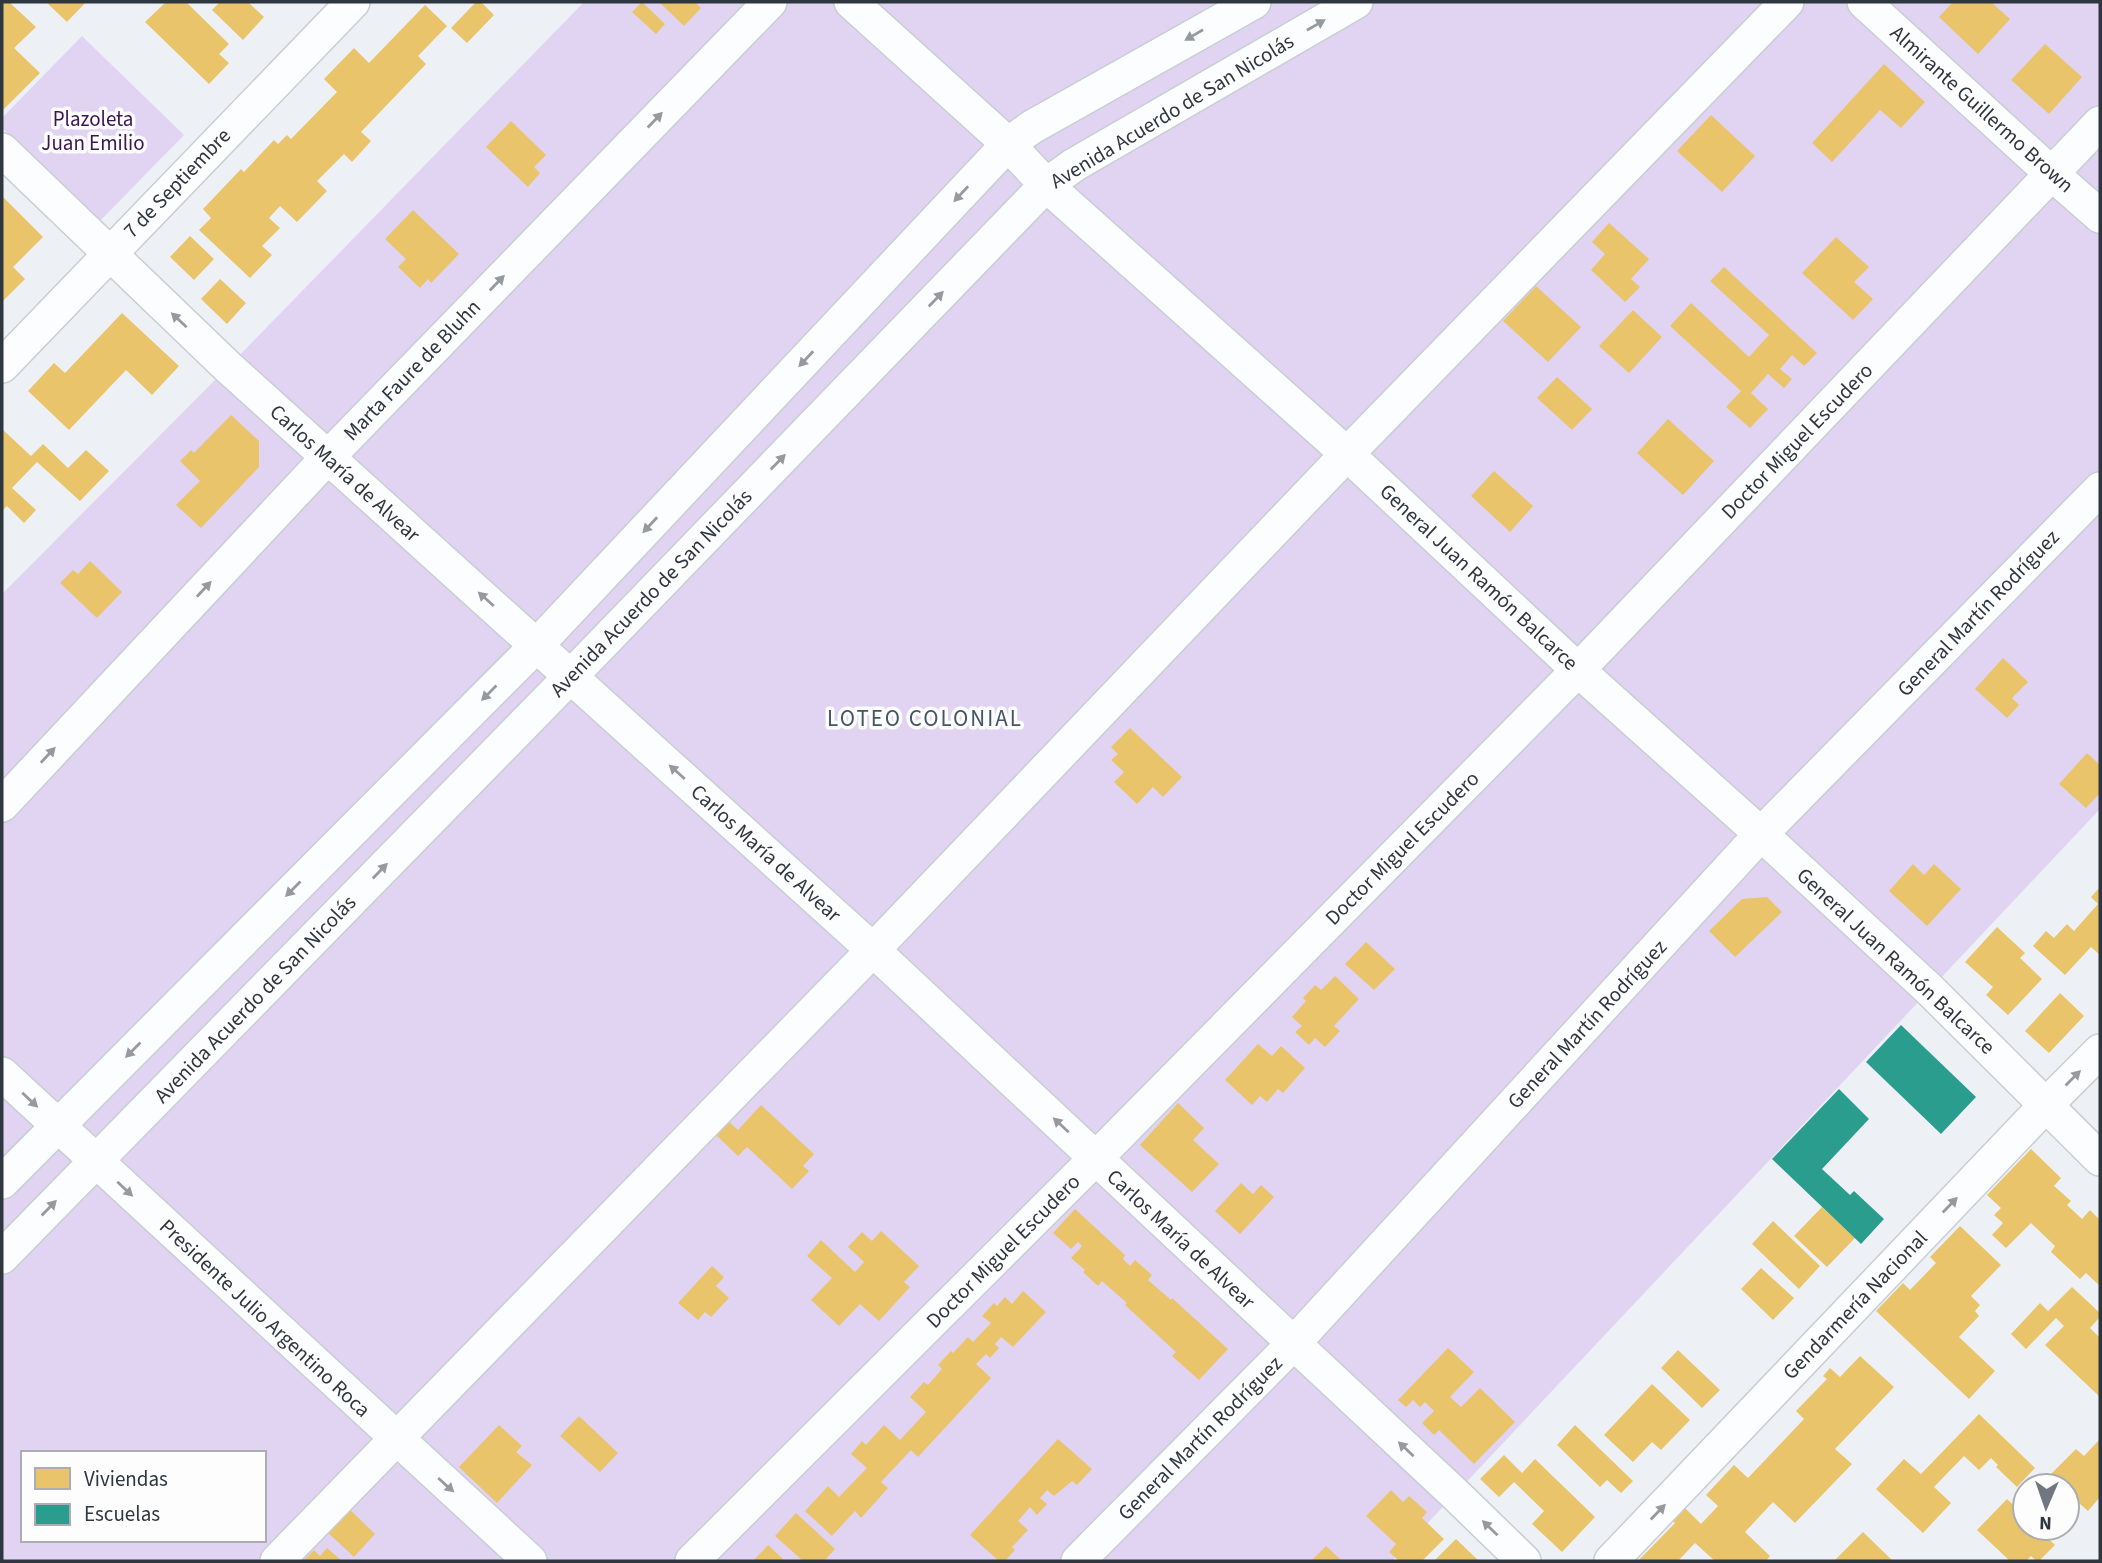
<svg xmlns="http://www.w3.org/2000/svg" width="2102" height="1563" viewBox="0 0 2102 1563" font-family="'Source Sans 3',sans-serif">
<style>
.green{fill:#e1d4f2;fill-rule:evenodd}
.homes{fill:#e9c46a}
.schools{fill:#2a9d8f}
.lines{fill:none;stroke-linecap:round;stroke-linejoin:round}
.minor-casing{stroke:#c8ced4;stroke-width:36}
.minor{stroke:#fcfdfe;stroke-width:33}
.oneway{fill:#959a9e}
.labels{text-anchor:middle;dominant-baseline:central;stroke-width:7;stroke-linejoin:round;paint-order:stroke}
.street-label{font-size:21px;fill:#2e363f;stroke:#fdfdfd}
.park-label{font-size:21px;fill:#3b1552;stroke:#fdfdfd}
.neighbourhood-label{font-size:23px;letter-spacing:2px;fill:#435668;stroke:#fdfdfd}
</style>
<rect width="100%" height="100%" fill="#edf1f6"/>
<path class="green" d="M 584,2 L 2100,2 L 2100,809 L 1392,1561 L 2,1561 L 2,594 L 228,367 ZM 23,1453 L 264,1453 L 264,1540 L 23,1540 Z
M 82,36 L 184,135 L 99,222 L 2,128 L 2,118 Z"/>
<path class="homes" d="M 2,2 L 9,2 L 36,27 L 14,48 L 40,73 L 4,109 L 2,107 Z
M 46,2 L 86,2 L 67,22 Z
M 166,2 L 186,2 L 229,44 L 219,54 L 229,63 L 209,84 L 145,22 Z
M 220,2 L 248,2 L 264,17 L 243,40 L 212,10 Z
M 476,2 L 481,2 L 494,15 L 467,43 L 451,28 Z
M 642,2 L 665,24 L 656,34 L 632,12 Z
M 659,2 L 695,2 L 701,8 L 684,26 Z
M 1953,2 L 1991,2 L 2010,19 L 1978,54 L 1939,17 Z
M 425,5 L 447,26 L 418,56 L 426,64 L 361,132 L 371,141 L 352,162 L 344,154 L 317,181 L 327,191 L 297,222 L 280,206 L 269,218 L 280,228 L 262,246 L 272,255 L 250,278 L 199,230 L 211,218 L 203,209 L 241,169 L 244,172 L 274,140 L 278,144 L 287,135 L 291,139 L 337,92 L 324,79 L 354,48 L 369,63 Z
M 2045,44 L 2082,77 L 2049,114 L 2011,80 Z
M 1884,64 L 1925,102 L 1901,128 L 1880,110 L 1832,162 L 1812,143 Z
M 1711,115 L 1755,156 L 1722,192 L 1677,151 Z
M 511,121 L 546,155 L 534,167 L 540,173 L 528,187 L 486,147 Z
M 2,196 L 43,237 L 13,267 L 25,279 L 2,302 Z
M 413,210 L 459,254 L 431,283 L 428,279 L 420,288 L 398,267 L 406,259 L 385,239 Z
M 1609,223 L 1649,259 L 1631,279 L 1640,287 L 1625,302 L 1591,270 L 1605,254 L 1592,242 Z
M 190,236 L 214,259 L 194,280 L 170,257 Z
M 1836,237 L 1869,267 L 1854,282 L 1873,299 L 1853,320 L 1802,273 Z
M 1724,267 L 1817,353 L 1804,366 L 1792,355 L 1780,369 L 1792,379 L 1784,388 L 1768,374 L 1751,393 L 1768,409 L 1750,428 L 1726,407 L 1741,391 L 1670,326 L 1691,303 L 1749,357 L 1769,335 L 1710,281 Z
M 220,279 L 246,303 L 227,324 L 201,299 Z
M 1536,286 L 1581,327 L 1548,362 L 1503,321 Z
M 1633,310 L 1662,337 L 1629,373 L 1599,346 Z
M 122,313 L 179,366 L 152,395 L 126,370 L 69,430 L 28,391 L 54,363 L 65,373 Z
M 1557,377 L 1592,409 L 1572,430 L 1537,398 Z
M 231,415 L 259,441 L 259,467 L 201,528 L 176,505 L 200,481 L 180,461 L 191,450 L 194,453 Z
M 1668,419 L 1714,461 L 1683,495 L 1637,453 Z
M 2,429 L 31,456 L 43,444 L 68,468 L 86,450 L 109,471 L 80,501 L 37,462 L 12,488 L 36,510 L 24,523 L 7,506 L 2,511 Z
M 1494,471 L 1533,506 L 1510,532 L 1471,496 Z
M 90,561 L 122,592 L 97,618 L 60,583 L 73,570 L 78,574 Z
M 2003,658 L 2028,682 L 2012,698 L 2019,705 L 2007,718 L 1975,689 Z
M 1130,728 L 1182,777 L 1163,797 L 1153,787 L 1137,804 L 1114,782 L 1124,772 L 1111,760 L 1118,754 L 1111,747 Z
M 2087,753 L 2100,765 L 2100,793 L 2086,808 L 2059,784 Z
M 1913,864 L 1924,875 L 1934,864 L 1961,889 L 1927,926 L 1889,891 Z
M 2100,887 L 2100,955 L 2091,947 L 2065,975 L 2033,946 L 2046,931 L 2054,938 L 2067,924 L 2074,931 L 2098,904 L 2091,897 Z
M 1767,897 L 1782,912 L 1735,957 L 1709,931 L 1742,899 Z
M 1997,927 L 2025,953 L 2020,958 L 2042,979 L 2008,1015 L 1986,995 L 1993,987 L 1965,962 Z
M 1366,942 L 1395,969 L 1374,990 L 1345,964 Z
M 1335,976 L 1359,999 L 1334,1026 L 1340,1031 L 1325,1047 L 1315,1038 L 1309,1045 L 1295,1032 L 1302,1026 L 1292,1017 L 1306,1001 L 1303,998 L 1315,985 L 1321,990 Z
M 2060,993 L 2084,1016 L 2049,1053 L 2025,1031 Z
M 1258,1044 L 1272,1056 L 1281,1046 L 1305,1068 L 1283,1093 L 1278,1089 L 1267,1102 L 1260,1096 L 1252,1105 L 1225,1080 Z
M 1178,1103 L 1204,1128 L 1193,1140 L 1219,1164 L 1192,1192 L 1140,1145 Z
M 761,1105 L 814,1154 L 803,1166 L 809,1171 L 792,1189 L 747,1147 L 738,1156 L 716,1135 L 728,1121 L 738,1130 Z
M 2031,1149 L 2061,1178 L 2054,1186 L 2071,1201 L 2067,1205 L 2082,1219 L 2090,1210 L 2100,1220 L 2100,1286 L 2086,1273 L 2080,1279 L 2051,1252 L 2055,1246 L 2031,1223 L 2006,1248 L 1992,1235 L 2003,1223 L 1994,1215 L 2001,1208 L 1987,1195 Z
M 1241,1183 L 1253,1194 L 1261,1185 L 1274,1197 L 1240,1234 L 1215,1211 Z
M 1822,1207 L 1855,1238 L 1827,1267 L 1794,1236 Z
M 1075,1209 L 1125,1255 L 1123,1259 L 1130,1266 L 1135,1260 L 1152,1275 L 1148,1280 L 1171,1300 L 1172,1298 L 1228,1349 L 1199,1380 L 1172,1356 L 1176,1352 L 1125,1305 L 1127,1303 L 1102,1281 L 1098,1286 L 1083,1272 L 1085,1270 L 1071,1258 L 1082,1246 L 1078,1242 L 1071,1249 L 1053,1233 Z
M 1773,1221 L 1820,1266 L 1799,1289 L 1752,1244 Z
M 1960,1226 L 2001,1265 L 1971,1296 L 1980,1305 L 1975,1311 L 1979,1316 L 1959,1337 L 1995,1371 L 1969,1399 L 1876,1311 L 1903,1283 L 1910,1290 L 1936,1263 L 1930,1257 Z
M 881,1231 L 919,1266 L 904,1282 L 910,1287 L 879,1321 L 860,1304 L 839,1326 L 811,1300 L 832,1278 L 807,1256 L 821,1240 L 855,1272 L 864,1262 L 848,1247 L 862,1232 L 872,1241 Z
M 712,1266 L 724,1277 L 716,1286 L 729,1298 L 711,1317 L 705,1312 L 698,1320 L 678,1303 Z
M 1761,1268 L 1794,1298 L 1773,1320 L 1741,1289 Z
M 2072,1287 L 2100,1313 L 2100,1317 L 2090,1328 L 2100,1338 L 2100,1397 L 2045,1345 L 2064,1326 L 2056,1318 L 2026,1349 L 2011,1334 L 2040,1303 L 2048,1311 Z
M 1023,1291 L 1046,1312 L 1013,1347 L 1001,1337 L 995,1344 L 999,1348 L 990,1358 L 986,1354 L 976,1364 L 991,1378 L 918,1457 L 911,1450 L 881,1482 L 888,1488 L 861,1518 L 855,1511 L 832,1536 L 805,1511 L 828,1486 L 839,1497 L 867,1468 L 851,1454 L 862,1441 L 866,1445 L 884,1425 L 900,1440 L 926,1412 L 910,1397 L 924,1382 L 928,1385 L 942,1369 L 938,1365 L 951,1351 L 953,1353 L 968,1337 L 973,1342 L 991,1323 L 982,1316 L 994,1303 L 997,1306 L 1005,1297 L 1012,1304 Z
M 1448,1348 L 1474,1372 L 1450,1397 L 1461,1407 L 1480,1388 L 1515,1422 L 1474,1464 L 1439,1430 L 1434,1435 L 1422,1423 L 1434,1411 L 1425,1402 L 1420,1407 L 1413,1400 L 1406,1407 L 1398,1400 Z
M 1678,1350 L 1720,1390 L 1702,1408 L 1661,1368 Z
M 1860,1356 L 1894,1387 L 1835,1449 L 1852,1464 L 1795,1523 L 1773,1502 L 1745,1532 L 1770,1556 L 1766,1561 L 1715,1561 L 1695,1543 L 1678,1561 L 1638,1561 L 1675,1523 L 1672,1521 L 1685,1508 L 1701,1524 L 1718,1506 L 1706,1495 L 1734,1465 L 1748,1478 L 1804,1419 L 1796,1411 L 1827,1379 L 1823,1376 L 1830,1368 L 1840,1377 Z
M 1652,1384 L 1690,1420 L 1661,1450 L 1652,1442 L 1633,1462 L 1604,1435 Z
M 1979,1414 L 2035,1468 L 2017,1487 L 1996,1467 L 1998,1465 L 1991,1458 L 1979,1470 L 1964,1456 L 1934,1487 L 1951,1503 L 1923,1533 L 1876,1489 L 1904,1459 L 1921,1474 Z
M 579,1416 L 618,1453 L 600,1472 L 560,1436 Z
M 499,1425 L 522,1446 L 516,1452 L 532,1465 L 497,1503 L 459,1467 Z
M 1575,1425 L 1633,1481 L 1621,1493 L 1607,1480 L 1600,1487 L 1557,1445 Z
M 1058,1439 L 1092,1469 L 1077,1485 L 1072,1481 L 1054,1496 L 1047,1490 L 1040,1498 L 1047,1504 L 1037,1515 L 1030,1507 L 1018,1521 L 1028,1530 L 1012,1547 L 1015,1550 L 1005,1561 L 999,1561 L 970,1535 Z
M 2100,1439 L 2100,1497 L 2088,1511 L 2080,1504 L 2075,1510 L 2067,1502 L 2067,1486 L 2054,1486 L 2058,1482 L 2050,1475 L 2076,1449 L 2084,1456 Z
M 1504,1455 L 1522,1473 L 1535,1459 L 1595,1517 L 1562,1552 L 1532,1524 L 1544,1511 L 1514,1482 L 1499,1497 L 1480,1479 Z
M 1391,1490 L 1403,1502 L 1409,1496 L 1427,1512 L 1422,1518 L 1444,1539 L 1422,1561 L 1399,1561 L 1389,1552 L 1396,1544 L 1366,1516 Z
M 2007,1499 L 2025,1516 L 2025,1528 L 2037,1528 L 2055,1545 L 2039,1561 L 2036,1561 L 2031,1556 L 2026,1561 L 2010,1561 L 1977,1530 Z
M 345,1505 L 375,1534 L 354,1557 L 324,1529 Z
M 796,1513 L 835,1549 L 824,1561 L 803,1561 L 775,1536 Z
M 1863,1532 L 1893,1561 L 1834,1561 Z
M 1456,1539 L 1479,1561 L 1434,1561 Z
M 768,1545 L 785,1561 L 753,1561 Z
M 1326,1546 L 1342,1561 L 1311,1561 Z
M 327,1548 L 342,1561 L 303,1561 L 314,1550 L 320,1556 Z"/>
<path class="schools" d="M 1901,1025 L 1976,1097 L 1941,1134 L 1866,1062 Z
M 1839,1089 L 1869,1119 L 1822,1169 L 1850,1195 L 1854,1191 L 1884,1219 L 1861,1244 L 1772,1159 Z"/>
<g class="lines">
<g class="minor-casing">
<path id="minor" d="M 851,2 L 1008,144 L 1046,185 L 1347,454 L 1578,670 L 1761,834 L 1929,989 L 2100,1159
M 1864,2 L 2052,174 L 2100,216
M 2,150 L 228,367 L 873,950 L 1456,1495 L 1524,1561
M 2,366 L 353,2
M 2,805 L 327,458 L 770,2
M 2,1074 L 530,1561
M 2,1182 L 537,645 L 1008,144 L 1032,127 L 1254,2
M 2,1257 L 571,676 L 1046,185 L 1074,165 L 1356,2
M 277,1561 L 873,950 L 1347,454 L 1787,2
M 692,1561 L 1096,1158 L 1578,670 L 2100,123
M 1078,1561 L 1293,1344 L 1761,834 L 2100,489
M 1611,1561 L 2045,1106 L 2100,1051"/>
</g>
<use href="#minor" class="minor"/>
</g>
<defs><path id="oneway-solid" d="M-6-.8H1V-3.2L6.5 0L1 3.2V.8H-6Z" transform="scale(1.75)"/></defs>
<g class="oneway">
<use href="#oneway-solid" transform="translate(1316 25) rotate(-30)"/>
<use href="#oneway-solid" transform="translate(1194 35) rotate(150)"/>
<use href="#oneway-solid" transform="translate(655 120) rotate(-46)"/>
<use href="#oneway-solid" transform="translate(961 194) rotate(133)"/>
<use href="#oneway-solid" transform="translate(497 283) rotate(-46)"/>
<use href="#oneway-solid" transform="translate(936 299) rotate(-46)"/>
<use href="#oneway-solid" transform="translate(179 320) rotate(-137)"/>
<use href="#oneway-solid" transform="translate(806 359) rotate(133)"/>
<use href="#oneway-solid" transform="translate(778 462) rotate(-46)"/>
<use href="#oneway-solid" transform="translate(650 525) rotate(133)"/>
<use href="#oneway-solid" transform="translate(204 589) rotate(-47)"/>
<use href="#oneway-solid" transform="translate(486 599) rotate(-138)"/>
<use href="#oneway-solid" transform="translate(489 693) rotate(135)"/>
<use href="#oneway-solid" transform="translate(48 755) rotate(-47)"/>
<use href="#oneway-solid" transform="translate(677 772) rotate(-138)"/>
<use href="#oneway-solid" transform="translate(380 871) rotate(-46)"/>
<use href="#oneway-solid" transform="translate(293 889) rotate(135)"/>
<use href="#oneway-solid" transform="translate(133 1050) rotate(135)"/>
<use href="#oneway-solid" transform="translate(2073 1078) rotate(-45)"/>
<use href="#oneway-solid" transform="translate(30 1100) rotate(43)"/>
<use href="#oneway-solid" transform="translate(1061 1125) rotate(-137)"/>
<use href="#oneway-solid" transform="translate(125 1189) rotate(43)"/>
<use href="#oneway-solid" transform="translate(1950 1205) rotate(-46)"/>
<use href="#oneway-solid" transform="translate(49 1208) rotate(-46)"/>
<use href="#oneway-solid" transform="translate(1406 1449) rotate(-137)"/>
<use href="#oneway-solid" transform="translate(446 1485) rotate(42)"/>
<use href="#oneway-solid" transform="translate(1658 1512) rotate(-46)"/>
<use href="#oneway-solid" transform="translate(1490 1528) rotate(-136)"/>
</g>
<g class="labels">
<g class="street-label">
<text transform="translate(1982 109) rotate(42)">Almirante Guillermo Brown</text>
<text transform="translate(1172 111) rotate(-31)">Avenida Acuerdo de San Nicolás</text>
<text transform="translate(177 183) rotate(-46)">7 de Septiembre</text>
<text transform="translate(412 370) rotate(-46)">Marta Faure de Bluhn</text>
<text transform="translate(1797 441) rotate(-46)">Doctor Miguel Escudero</text>
<text transform="translate(345 473) rotate(42)">Carlos María de Alvear</text>
<text transform="translate(1479 577) rotate(43)">General Juan Ramón Balcarce</text>
<text transform="translate(651 593) rotate(-46)">Avenida Acuerdo de San Nicolás</text>
<text transform="translate(1978 613) rotate(-46)">General Martín Rodríguez</text>
<text transform="translate(1402 848) rotate(-45)">Doctor Miguel Escudero</text>
<text transform="translate(766 853) rotate(42)">Carlos María de Alvear</text>
<text transform="translate(1896 961) rotate(43)">General Juan Ramón Balcarce</text>
<text transform="translate(255 999) rotate(-46)">Avenida Acuerdo de San Nicolás</text>
<text transform="translate(1587 1024) rotate(-47)">General Martín Rodríguez</text>
<text transform="translate(1181 1239) rotate(43)">Carlos María de Alvear</text>
<text transform="translate(1003 1251) rotate(-45)">Doctor Miguel Escudero</text>
<text transform="translate(1855 1305) rotate(-46)">Gendarmería Nacional</text>
<text transform="translate(265 1318) rotate(43)">Presidente Julio Argentino Roca</text>
<text transform="translate(1200 1438) rotate(-45)">General Martín Rodríguez</text>
</g>
<g class="park-label">
<text x="93" y="119">Plazoleta<tspan x="93" dy="24">Juan Emilio</tspan></text>
</g>
<g class="neighbourhood-label">
<text x="925" y="718">LOTEO COLONIAL</text>
</g>
</g>
<rect width="2102" height="1563" fill="none" stroke="#2e363f" stroke-width="7"/>
<rect x="21" y="1451" width="245" height="91" fill="#fdfdfd" stroke="#aaadb1" stroke-width="2"/>
<rect x="35" y="1468" width="35" height="21" fill="#e9c46a" stroke="#aaadb1" stroke-width="2"/>
<text x="84" y="1486" font-size="21" fill="#2e363f">Viviendas</text>
<rect x="35" y="1504" width="35" height="21" fill="#2a9d8f" stroke="#aaadb1" stroke-width="2"/>
<text x="84" y="1521" font-size="21" fill="#2e363f">Escuelas</text>
<g transform="translate(2046 1507) rotate(182)"><circle r="33" fill="#fdfdfd" stroke="#aaadb1" stroke-width="2"/>
<path d="M0-5L12 26L0 18L-12 26Z" fill="#71777f"/>
<text y="-10" font-size="19" font-weight="bold" text-anchor="middle" fill="#2e363f">N</text>
</g>
</svg>
